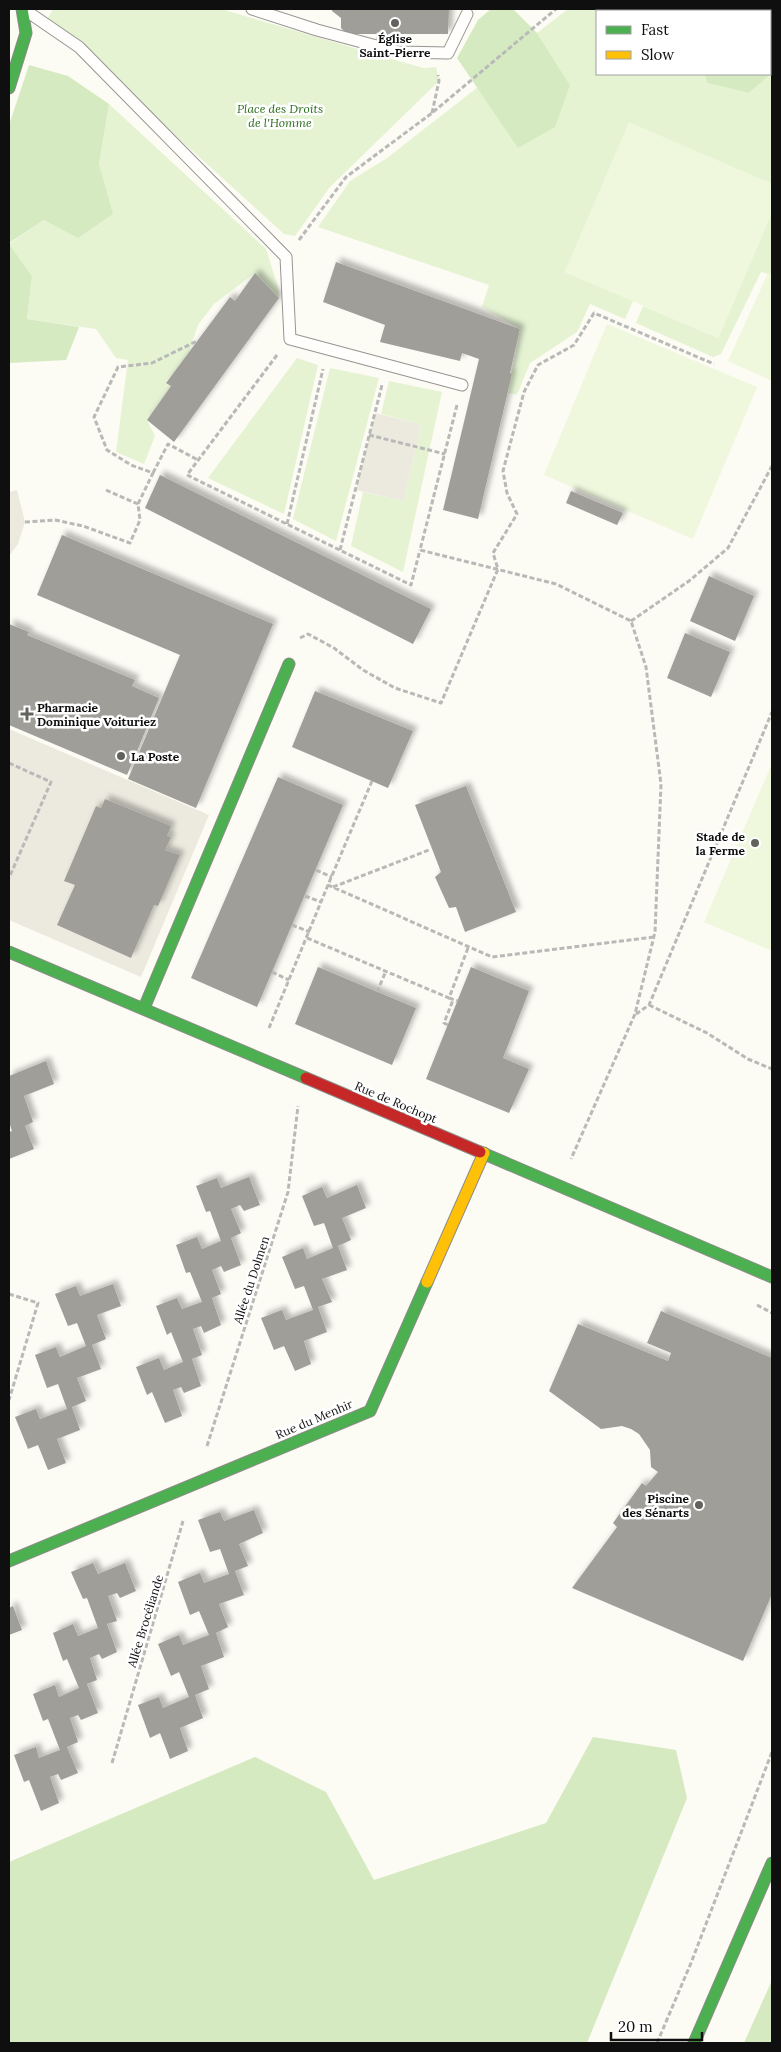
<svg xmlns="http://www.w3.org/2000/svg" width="781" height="2052" viewBox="0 0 781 2052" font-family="Lora,serif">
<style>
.green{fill:#e5f3d3}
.forest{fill:#d5eac1}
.pitch{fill:#eff7dd}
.plaza{fill:#eceadf}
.building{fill:#a09e99;filter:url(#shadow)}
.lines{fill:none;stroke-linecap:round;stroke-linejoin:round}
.lane-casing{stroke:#969592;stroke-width:13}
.fast-casing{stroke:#8c8c89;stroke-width:13}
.slow-casing{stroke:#8c8c89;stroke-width:13}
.jam-casing{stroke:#8c8c89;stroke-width:13}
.path{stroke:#b9b9b8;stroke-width:3;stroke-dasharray:5 2.5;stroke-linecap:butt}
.lane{stroke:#fffefd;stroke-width:11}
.fast{stroke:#4caf50;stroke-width:11}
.slow{stroke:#ffc107;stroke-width:11}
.jam{stroke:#c62828;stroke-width:11}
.poi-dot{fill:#62625f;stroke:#fff;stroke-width:2}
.labels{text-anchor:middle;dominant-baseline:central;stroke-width:5;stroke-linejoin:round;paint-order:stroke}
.poi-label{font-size:12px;font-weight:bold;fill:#0f0f0f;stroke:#fff;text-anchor:start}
.park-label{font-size:12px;font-style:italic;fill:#2a6b1b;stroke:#fff}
.street-label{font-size:12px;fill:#0f0f0f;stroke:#fff}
</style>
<defs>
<filter id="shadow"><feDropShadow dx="4.5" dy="-4.5" stdDeviation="2.5" flood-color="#0004"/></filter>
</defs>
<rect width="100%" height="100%" fill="#fcfbf4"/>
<path class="green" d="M 53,9 L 221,9 L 423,68 L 436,67 L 439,81 L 330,187 L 295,236 L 284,234 L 47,19 Z
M 568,9 L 683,9 L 686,11 L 597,11 L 597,74 L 705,74 L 707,83 L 749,93 L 772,73 L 772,184 L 629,123 L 565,272 L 633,301 L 625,319 L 590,304 L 577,332 L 530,363 L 517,395 L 508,393 L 520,329 L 482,307 L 489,285 L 318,227 L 350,181 L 387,158 L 478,87 L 518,148 L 570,85 L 537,33 Z
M 109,104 L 266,249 L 278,287 L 279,298 L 255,273 L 214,304 L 198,325 L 189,352 L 166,382 L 171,386 L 147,420 L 155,436 L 144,464 L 116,452 L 128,360 L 116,358 L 96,329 L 27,319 L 32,276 L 9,244 L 44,220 L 112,214 L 99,164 Z
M 772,212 L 772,275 L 761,272 L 721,354 L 713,357 L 636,323 L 643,306 L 718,338 Z
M 297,358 L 318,365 L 284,514 L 208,478 Z
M 330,368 L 379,378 L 336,541 L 293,519 Z
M 389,381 L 442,392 L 403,572 L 351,546 L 363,492 L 404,501 L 421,424 L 381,414 Z"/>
<path class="forest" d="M 491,9 L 513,9 L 537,33 L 570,85 L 555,127 L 518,148 L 457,58 L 478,20 Z
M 684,9 L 772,9 L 772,73 L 749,93 L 707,83 L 705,74 L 770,74 L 770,11 L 686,11 Z
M 29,65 L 68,76 L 109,104 L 99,164 L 113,214 L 78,238 L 44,220 L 9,243 L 9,125 Z
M 9,244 L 32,276 L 27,319 L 79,327 L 66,360 L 9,363 Z
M 593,1737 L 676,1750 L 687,1798 L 587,2043 L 9,2043 L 9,1862 L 255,1757 L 326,1792 L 374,1880 L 546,1823 Z
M 772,1980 L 772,2043 L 744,2043 Z"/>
<path class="pitch" d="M 629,122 L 772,184 L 772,212 L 718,338 L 565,272 Z
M 768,273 L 772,275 L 772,381 L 728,361 Z
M 607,324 L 757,387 L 693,539 L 544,475 Z
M 772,763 L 772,951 L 704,922 Z"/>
<path class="plaza" d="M 375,413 L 421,424 L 404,501 L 356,490 Z
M 17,490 L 25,522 L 18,544 L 9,556 L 9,492 Z
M 9,729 L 209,815 L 141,977 L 9,920 Z"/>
<path class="building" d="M 332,9 L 449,9 L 448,34 L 388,34 L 388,40 L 377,40 L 376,34 L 347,34 L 341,28 L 341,18 L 332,11 Z
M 336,262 L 520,329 L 510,373 L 512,374 L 478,519 L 443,510 L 479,359 L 462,353 L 460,361 L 380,342 L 385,325 L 323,302 Z
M 255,273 L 279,298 L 174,442 L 147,420 L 171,386 L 166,383 L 230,297 L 235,301 Z
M 160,475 L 431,609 L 413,644 L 145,508 Z
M 571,491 L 623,513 L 617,525 L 566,503 Z
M 62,535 L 273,624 L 196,808 L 128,779 L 180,655 L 37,595 Z
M 709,576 L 754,596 L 735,641 L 690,621 Z
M 9,624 L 29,632 L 27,635 L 135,680 L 132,686 L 159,698 L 127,775 L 9,725 Z
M 685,633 L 730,652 L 711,697 L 667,678 Z
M 315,691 L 413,731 L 388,788 L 292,747 Z
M 278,777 L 343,805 L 257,1007 L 191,978 Z
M 466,786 L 516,912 L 465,932 L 456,907 L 449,908 L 435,877 L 441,872 L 415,805 Z
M 105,799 L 171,826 L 167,836 L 171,837 L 165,850 L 180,855 L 158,906 L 154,905 L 131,958 L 57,925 L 75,885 L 64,881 L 96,806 L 101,808 Z
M 318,967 L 416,1008 L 392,1065 L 295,1024 Z
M 471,967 L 529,991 L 503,1058 L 529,1069 L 509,1113 L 426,1079 Z
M 46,1061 L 54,1084 L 24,1096 L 33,1122 L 25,1126 L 34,1149 L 9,1159 L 9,1132 L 12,1131 L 9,1122 L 9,1076 Z
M 249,1177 L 260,1205 L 244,1211 L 240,1205 L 231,1209 L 241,1233 L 231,1238 L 241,1265 L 224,1272 L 221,1266 L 212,1270 L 221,1294 L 212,1298 L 221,1325 L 204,1333 L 201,1326 L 193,1329 L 202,1355 L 192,1359 L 201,1386 L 184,1393 L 181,1387 L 173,1390 L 182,1416 L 165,1423 L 152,1392 L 147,1395 L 136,1367 L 159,1358 L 164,1370 L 183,1362 L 171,1332 L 167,1335 L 156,1306 L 177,1298 L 182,1309 L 202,1302 L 190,1272 L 186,1273 L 176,1245 L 197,1237 L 202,1249 L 221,1241 L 210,1211 L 206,1212 L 196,1186 L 217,1178 L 221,1188 Z
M 357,1185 L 366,1208 L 342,1218 L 351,1240 L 338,1246 L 347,1270 L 322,1279 L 332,1302 L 318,1307 L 327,1332 L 304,1341 L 311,1364 L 295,1371 L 284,1346 L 274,1350 L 261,1318 L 282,1310 L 286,1320 L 313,1310 L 304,1286 L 295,1289 L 282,1257 L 303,1248 L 307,1259 L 333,1248 L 324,1223 L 314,1226 L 302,1196 L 322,1187 L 327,1198 Z
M 113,1284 L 121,1306 L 97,1315 L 106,1339 L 92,1345 L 101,1369 L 77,1378 L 86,1401 L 72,1407 L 80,1430 L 57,1439 L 66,1463 L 48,1470 L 38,1445 L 28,1449 L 15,1417 L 36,1409 L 40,1419 L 67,1409 L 58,1384 L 47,1388 L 35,1355 L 56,1347 L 60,1357 L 86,1346 L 77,1323 L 68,1326 L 55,1294 L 76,1286 L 80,1296 Z
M 661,1311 L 772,1358 L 772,1594 L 743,1661 L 572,1588 L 617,1527 L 613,1523 L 642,1483 L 646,1486 L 658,1472 L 651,1467 L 650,1450 L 639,1434 L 631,1429 L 622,1426 L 601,1429 L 549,1391 L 578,1324 L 668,1361 L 671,1353 L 647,1343 Z
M 254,1510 L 263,1533 L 239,1544 L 248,1566 L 235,1571 L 244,1595 L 219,1604 L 228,1627 L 216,1633 L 224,1657 L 201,1666 L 209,1689 L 195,1695 L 203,1718 L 180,1728 L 188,1751 L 170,1759 L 160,1733 L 150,1738 L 138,1705 L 159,1697 L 163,1708 L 189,1697 L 179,1672 L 171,1676 L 158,1644 L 179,1635 L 183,1645 L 209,1635 L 199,1611 L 190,1615 L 178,1582 L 200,1573 L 204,1583 L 229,1574 L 220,1549 L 210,1552 L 198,1520 L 220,1512 L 224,1521 Z
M 93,1563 L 98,1574 L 125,1563 L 136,1591 L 120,1598 L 117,1593 L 108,1596 L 117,1621 L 107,1624 L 117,1652 L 102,1659 L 99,1654 L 90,1658 L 97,1680 L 87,1684 L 98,1713 L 81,1720 L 78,1715 L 70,1718 L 78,1742 L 67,1747 L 78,1773 L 61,1780 L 58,1774 L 50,1777 L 59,1803 L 41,1811 L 29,1780 L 24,1782 L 14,1755 L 36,1747 L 39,1758 L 60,1750 L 48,1719 L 43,1721 L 33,1694 L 55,1685 L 59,1697 L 79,1688 L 67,1659 L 63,1661 L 53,1633 L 73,1624 L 78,1636 L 98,1628 L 87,1598 L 83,1599 L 71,1572 Z
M 13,1606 L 22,1630 L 9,1635 L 9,1608 Z"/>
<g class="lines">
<g class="lane-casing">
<path id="lane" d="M 252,9 L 317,30 L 399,52 L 448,53 L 467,14
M 25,10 L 79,47 L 286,257 L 290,339 L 462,385"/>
</g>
<g class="fast-casing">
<path id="fast" d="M 9,88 L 26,33 L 22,9
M 9,952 L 306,1078
M 144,1008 L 289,664
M 480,1152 L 772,1277
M 9,1561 L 370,1411 L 427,1282
M 694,2043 L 772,1863"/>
</g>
<g class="slow-casing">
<path id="slow" d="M 427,1282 L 484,1153"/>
</g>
<g class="jam-casing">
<path id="jam" d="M 306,1078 L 480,1152"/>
</g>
<path class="path" d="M 694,9 L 699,11
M 770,55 L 772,57
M 432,113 L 439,81 L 438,75
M 299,240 L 346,177 L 432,113 L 556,9
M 277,355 L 187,475 L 411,585 L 420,550
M 457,405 L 420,550 L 556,584 L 631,621 L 646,667 L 661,784 L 655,932 L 635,1014 L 571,1159
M 369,435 L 445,454
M 153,473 L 168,444 L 198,460
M 106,490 L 138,504
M 25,522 L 55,520 L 83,526 L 130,543 L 140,520 L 138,504 L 153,473 L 131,465 L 107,450 L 94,417 L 118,367 L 152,363 L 197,341
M 287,524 L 323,369
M 340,550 L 382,385
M 631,621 L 689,581 L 728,548 L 772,466
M 300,638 L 308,634 L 334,648 L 363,670 L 395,688 L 441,703 L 498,569 L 493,553 L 517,514 L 507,493 L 503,471 L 524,392 L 538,365 L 574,345 L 594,313 L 714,364
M 9,763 L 51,782 L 9,878
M 372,781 L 328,885 L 492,957 L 654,937
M 316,870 L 332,877
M 333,887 L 429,850
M 305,896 L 321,902
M 292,925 L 310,932
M 307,938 L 449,998 L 468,948
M 272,972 L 289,980
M 377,992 L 386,971
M 449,998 L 458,1001
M 649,1005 L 707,1033 L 748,1059 L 772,1069
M 636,1014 L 649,1005 L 772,712
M 448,1025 L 444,1023 L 453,1000
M 269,1028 L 328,885
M 9,1294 L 38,1303 L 9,1400
M 757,1305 L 772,1313
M 207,1446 L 288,1192 L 298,1106
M 112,1763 L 183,1521
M 657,2043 L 691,1963 L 772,1752"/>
<use href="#lane" class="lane"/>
<use href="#fast" class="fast"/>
<use href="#slow" class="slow"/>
<use href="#jam" class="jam"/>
</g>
<g class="poi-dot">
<circle cx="395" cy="23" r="5"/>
<path d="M24.5 706.5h5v5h5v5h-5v5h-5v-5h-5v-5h5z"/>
<circle cx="121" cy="756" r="5"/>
<circle cx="755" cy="843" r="5"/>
<circle cx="699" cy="1505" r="5"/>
</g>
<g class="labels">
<g class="poi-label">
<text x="395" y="38" text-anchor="middle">Église<tspan x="395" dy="14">Saint-Pierre</tspan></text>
<text x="37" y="707">Pharmacie<tspan x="37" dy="14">Dominique Voituriez</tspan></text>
<text x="131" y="756">La Poste</text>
<text x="745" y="836" text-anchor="end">Stade de<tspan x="745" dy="14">la Ferme</tspan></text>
<text x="689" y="1498" text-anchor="end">Piscine<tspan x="689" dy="14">des Sénarts</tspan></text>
</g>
<g class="park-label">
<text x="280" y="108">Place des Droits<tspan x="280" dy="14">de l'Homme</tspan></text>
</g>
<g class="street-label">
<text transform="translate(396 1102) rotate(23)">Rue de Rochopt</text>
<text transform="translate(251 1280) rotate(-72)">Allée du Dolmen</text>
<text transform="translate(314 1419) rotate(-23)">Rue du Menhir</text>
<text transform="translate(145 1621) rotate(-73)">Allée Brocéliande</text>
</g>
</g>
<rect width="781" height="2052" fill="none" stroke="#0f0f0f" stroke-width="20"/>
<rect x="596" y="10" width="175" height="65" fill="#ffffff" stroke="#9f9f9f"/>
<rect x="606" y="26" width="25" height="8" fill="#4caf50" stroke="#9f9f9f"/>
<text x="641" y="35" font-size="15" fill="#0f0f0f">Fast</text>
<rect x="606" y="51" width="25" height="8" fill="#ffc107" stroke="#9f9f9f"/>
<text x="641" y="60" font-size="15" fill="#0f0f0f">Slow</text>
<path d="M611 2032v8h91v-8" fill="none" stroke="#0f0f0f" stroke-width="2.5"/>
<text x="618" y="2032" font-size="15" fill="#0f0f0f" stroke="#ffffff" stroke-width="4" paint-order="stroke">20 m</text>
</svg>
